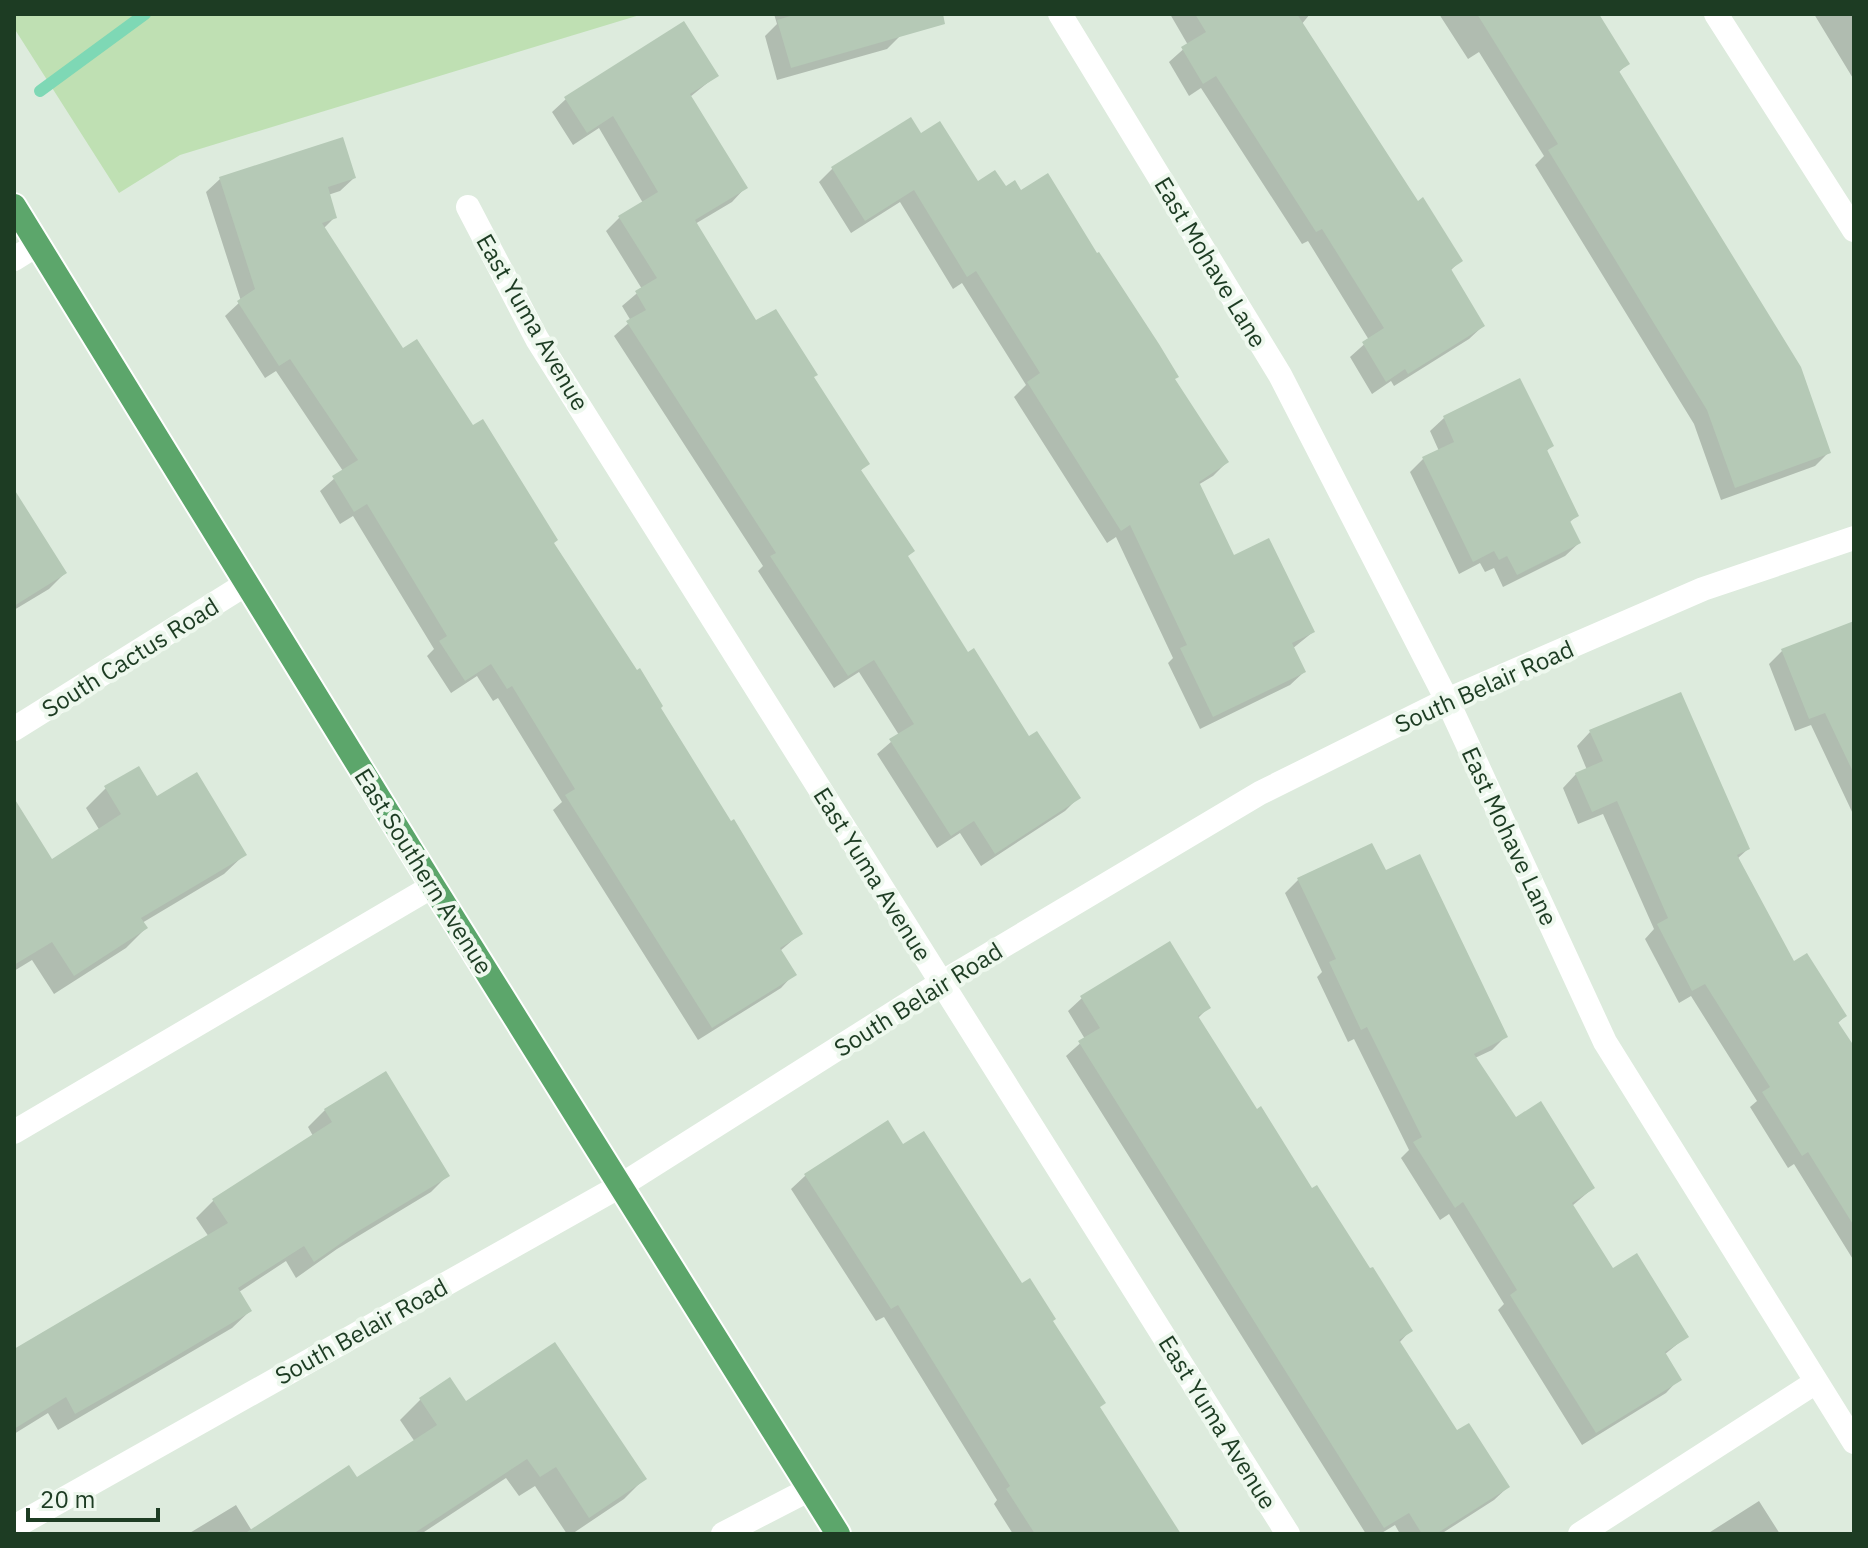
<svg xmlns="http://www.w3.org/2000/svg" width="1868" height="1548" viewBox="0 0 1868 1548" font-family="'IBM Plex Sans',sans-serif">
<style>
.green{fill:#bfe0b3}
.shadow{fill:#0003}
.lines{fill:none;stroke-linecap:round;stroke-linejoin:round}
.stream{stroke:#7ed8b5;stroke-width:12}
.building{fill:#b5c9b6}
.major-casing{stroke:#fff;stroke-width:28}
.minor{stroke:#fff;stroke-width:24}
.major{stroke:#5ca66b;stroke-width:24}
.labels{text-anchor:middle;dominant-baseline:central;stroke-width:8;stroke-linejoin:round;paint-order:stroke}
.street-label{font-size:24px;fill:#1d3c23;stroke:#eef8ee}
</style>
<rect width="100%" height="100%" fill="#ddebdd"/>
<path class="green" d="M 14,14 L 643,14 L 180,155 L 119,193 L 14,28 Z"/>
<path class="shadow" d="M 774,14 L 895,14 L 901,35 L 887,49 L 777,80 L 765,36 L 777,24 Z
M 1170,14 L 1310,14 L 1301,25 L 1417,203 L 1461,260 L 1450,271 L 1483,326 L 1469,339 L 1394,386 L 1391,381 L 1372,394 L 1350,357 L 1369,340 L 1308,241 L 1302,244 L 1201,88 L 1189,96 L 1169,62 L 1188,45 Z
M 1439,14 L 1596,14 L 1627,64 L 1618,73 L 1829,452 L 1815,466 L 1721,500 L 1694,424 L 1535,165 L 1544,156 L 1479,52 L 1468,59 Z
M 1814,14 L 1854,14 L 1854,80 Z
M 716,76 L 690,97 L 745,188 L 732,202 L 695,224 L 756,323 L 812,378 L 867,464 L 860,471 L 906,557 L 967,655 L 1029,738 L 1078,798 L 1065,811 L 981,866 L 960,833 L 937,848 L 877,754 L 899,735 L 859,672 L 834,688 L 758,571 L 763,566 L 614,336 L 631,321 L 622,306 L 642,289 L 606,231 L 620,217 L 643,203 L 599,128 L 573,145 L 552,112 L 566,99 Z
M 921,135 L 977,184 L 1005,189 L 1173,380 L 1227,462 L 1213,476 L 1198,485 L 1233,558 L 1313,632 L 1292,649 L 1304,672 L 1290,685 L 1200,729 L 1168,663 L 1173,658 L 1116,537 L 1107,543 L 1014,397 L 1026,385 L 962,283 L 953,289 L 900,202 L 851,233 L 819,182 L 833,168 Z
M 354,178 L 340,191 L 328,195 L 335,217 L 323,229 L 402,351 L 552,543 L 801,933 L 780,951 L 794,974 L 781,988 L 698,1040 L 553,810 L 562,802 L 498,698 L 493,701 L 477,676 L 451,693 L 427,656 L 434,649 L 353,516 L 340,524 L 320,491 L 343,471 L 276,371 L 265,378 L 225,316 L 241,301 L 206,192 L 220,179 Z
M 1444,418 L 1551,446 L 1546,452 L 1577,515 L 1569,523 L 1579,543 L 1565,556 L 1503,587 L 1494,568 L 1485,572 L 1480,563 L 1459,574 L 1410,472 L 1423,459 L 1439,451 L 1430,431 Z
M 14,493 L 65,573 L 49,589 L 14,610 Z
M 1854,623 L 1854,816 L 1811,725 L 1795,731 L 1769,664 L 1782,651 Z
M 1590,732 L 1748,849 L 1737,859 L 1793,964 L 1845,1016 L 1837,1024 L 1854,1050 L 1854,1261 L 1794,1164 L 1788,1168 L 1750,1107 L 1757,1101 L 1691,996 L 1679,1003 L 1645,939 L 1654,929 L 1603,814 L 1578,824 L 1563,788 L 1576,774 L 1587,770 L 1577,746 Z
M 106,788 L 156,799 L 244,855 L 224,874 L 142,923 L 146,928 L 126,948 L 54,994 L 32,960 L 14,971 L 14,844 L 51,862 L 100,831 L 86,808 Z
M 1385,873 L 1505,1037 L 1492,1050 L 1475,1058 L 1515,1120 L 1593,1188 L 1572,1206 L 1612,1271 L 1686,1337 L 1664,1355 L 1679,1379 L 1666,1393 L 1582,1445 L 1498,1310 L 1504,1304 L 1449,1214 L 1440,1220 L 1401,1158 L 1409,1150 L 1354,1039 L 1348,1042 L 1317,977 L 1322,972 L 1285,893 L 1298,880 Z
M 1082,998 L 1208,1008 L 1197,1019 L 1257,1111 L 1410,1331 L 1399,1343 L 1457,1433 L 1508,1487 L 1494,1500 L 1441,1534 L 1400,1534 L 1395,1525 L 1380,1534 L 1366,1534 L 1066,1056 L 1085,1039 L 1068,1011 Z
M 325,1110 L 448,1175 L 431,1192 L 337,1249 L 296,1278 L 286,1261 L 239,1292 L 250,1311 L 232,1328 L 58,1430 L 48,1413 L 14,1434 L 14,1351 L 209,1237 L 196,1218 L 213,1201 L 313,1136 L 308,1127 Z
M 887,1123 L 902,1147 L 1051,1321 L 1098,1408 L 1177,1534 L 1013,1534 L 994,1504 L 997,1500 L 884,1317 L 876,1321 L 791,1189 L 805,1176 Z
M 421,1399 L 465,1404 L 644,1479 L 624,1499 L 572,1534 L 567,1534 L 535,1486 L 519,1496 L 506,1478 L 421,1534 L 188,1534 L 236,1505 L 252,1531 L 357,1480 L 415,1442 L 400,1420 Z
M 1759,1501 L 1780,1534 L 1707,1534 Z"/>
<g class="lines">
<path class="stream" d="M 40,91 L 145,14"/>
</g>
<path class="building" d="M 797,14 L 943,14 L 945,24 L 791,68 L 777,20 Z
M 1195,14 L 1297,14 L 1418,201 L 1423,197 L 1463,261 L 1451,269 L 1485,326 L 1408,374 L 1405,369 L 1386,382 L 1362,342 L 1384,328 L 1322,229 L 1316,232 L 1216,76 L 1203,84 L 1181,47 L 1206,32 Z
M 1477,14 L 1599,14 L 1630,64 L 1619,71 L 1801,367 L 1831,453 L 1735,488 L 1707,410 L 1548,150 L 1558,144 Z
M 684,21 L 719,76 L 690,94 L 748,188 L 695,220 L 756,320 L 776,309 L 818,375 L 814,377 L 870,464 L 861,470 L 915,551 L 908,556 L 968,652 L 974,648 L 1029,736 L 1037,731 L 1081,798 L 995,854 L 974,821 L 951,836 L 889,739 L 914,724 L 874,660 L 848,676 L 770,556 L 776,553 L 626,321 L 646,310 L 635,291 L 657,278 L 618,216 L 658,192 L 613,116 L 587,133 L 564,97 Z
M 911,117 L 921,133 L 940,121 L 978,181 L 995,170 L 1006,186 L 1015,180 L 1021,190 L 1048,173 L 1097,253 L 1099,252 L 1159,344 L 1179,377 L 1175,379 L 1229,462 L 1199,482 L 1234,555 L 1269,538 L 1315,632 L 1292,643 L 1306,672 L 1213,717 L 1180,648 L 1187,645 L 1130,525 L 1121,531 L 1027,382 L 1040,373 L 976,271 L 967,277 L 914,190 L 865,221 L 831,167 Z
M 343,137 L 356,178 L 328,187 L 337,218 L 322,223 L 403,348 L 417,339 L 473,425 L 483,419 L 558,540 L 554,543 L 637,670 L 640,668 L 663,706 L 661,708 L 731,821 L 734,819 L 803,934 L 780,948 L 797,975 L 712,1028 L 565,795 L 575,789 L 512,686 L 507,689 L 491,664 L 465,681 L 439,641 L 447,636 L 367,504 L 354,512 L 332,476 L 358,460 L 290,359 L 279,366 L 237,301 L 255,289 L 219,177 Z
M 1520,378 L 1554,446 L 1547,450 L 1579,516 L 1570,521 L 1581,543 L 1517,575 L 1507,556 L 1499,560 L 1494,551 L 1473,562 L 1422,457 L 1454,442 L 1443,416 Z
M 14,489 L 67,573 L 14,606 Z
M 1854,621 L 1854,774 L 1825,713 L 1809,719 L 1781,649 Z
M 1681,692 L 1750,849 L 1737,855 L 1794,961 L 1807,953 L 1847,1016 L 1838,1022 L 1854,1046 L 1854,1226 L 1808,1152 L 1802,1156 L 1762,1092 L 1770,1087 L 1705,984 L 1692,991 L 1657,924 L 1668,918 L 1617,801 L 1592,812 L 1575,773 L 1603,761 L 1589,730 Z
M 139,766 L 157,796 L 197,772 L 247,855 L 141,918 L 148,928 L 74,976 L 52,942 L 14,965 L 14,798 L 52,859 L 121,814 L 104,786 Z
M 1372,843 L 1386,870 L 1420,854 L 1508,1037 L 1474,1054 L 1516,1117 L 1541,1101 L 1595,1188 L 1572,1203 L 1613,1268 L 1637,1253 L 1689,1337 L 1665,1352 L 1682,1380 L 1596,1433 L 1510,1295 L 1517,1290 L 1463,1202 L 1455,1208 L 1413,1142 L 1422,1137 L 1367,1027 L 1361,1030 L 1329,962 L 1336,959 L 1297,878 Z
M 1170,941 L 1211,1008 L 1198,1016 L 1257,1109 L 1261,1106 L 1312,1188 L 1317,1185 L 1370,1268 L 1373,1267 L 1413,1331 L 1399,1340 L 1457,1430 L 1469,1423 L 1510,1487 L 1436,1534 L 1422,1534 L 1409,1513 L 1384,1528 L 1078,1041 L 1100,1028 L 1080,996 Z
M 386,1071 L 450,1176 L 357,1232 L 314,1262 L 304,1246 L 238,1288 L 252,1311 L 149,1372 L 75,1414 L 66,1397 L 14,1429 L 14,1349 L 228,1223 L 212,1199 L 332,1122 L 324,1109 Z
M 888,1120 L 903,1144 L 924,1131 L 1022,1283 L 1030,1278 L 1056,1319 L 1053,1321 L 1106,1403 L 1100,1407 L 1181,1534 L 1035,1534 L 1006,1489 L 1010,1486 L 898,1305 L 891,1309 L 804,1174 Z
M 555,1342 L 647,1479 L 589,1518 L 556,1467 L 540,1477 L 527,1459 L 413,1534 L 244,1534 L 349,1465 L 357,1477 L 437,1425 L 419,1398 L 450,1377 L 466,1401 Z"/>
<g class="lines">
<g class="major-casing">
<path id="major" d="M 14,206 L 433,886 L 838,1534"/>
</g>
<path class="minor" d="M 1060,14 L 1280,375 L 1447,700 L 1605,1042 L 1854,1442
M 1716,14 L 1854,230
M 468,207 L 537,339 L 1288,1534
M 14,259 L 38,244
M 14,729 L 246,584
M 14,1132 L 433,886
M 14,1527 L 620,1186 L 941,983 L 1260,793 L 1447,700 L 1703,589 L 1854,538
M 723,1534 L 810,1489
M 1580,1534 L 1816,1382"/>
<use href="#major" class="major"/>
</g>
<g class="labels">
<g class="street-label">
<text transform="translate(1211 262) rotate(59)">East Mohave Lane</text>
<text transform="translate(533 322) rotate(60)">East Yuma Avenue</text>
<text transform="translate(130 657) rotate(-32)">South Cactus Road</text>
<text transform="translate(1484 686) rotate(-24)">South Belair Road</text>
<text transform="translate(1510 836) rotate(65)">East Mohave Lane</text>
<text transform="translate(424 871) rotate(58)">East Southern Avenue</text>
<text transform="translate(873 874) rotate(58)">East Yuma Avenue</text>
<text transform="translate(918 999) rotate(-32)">South Belair Road</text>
<text transform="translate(361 1331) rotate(-29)">South Belair Road</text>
<text transform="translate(1218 1422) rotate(58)">East Yuma Avenue</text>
</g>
</g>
<rect width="1868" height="1548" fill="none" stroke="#1d3c23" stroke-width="32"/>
<path d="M28 1508v12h130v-12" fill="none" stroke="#1d3c23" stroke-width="4"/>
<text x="40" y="1508" font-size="24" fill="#1d3c23" stroke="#eef8ee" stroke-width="6" paint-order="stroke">20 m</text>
</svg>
